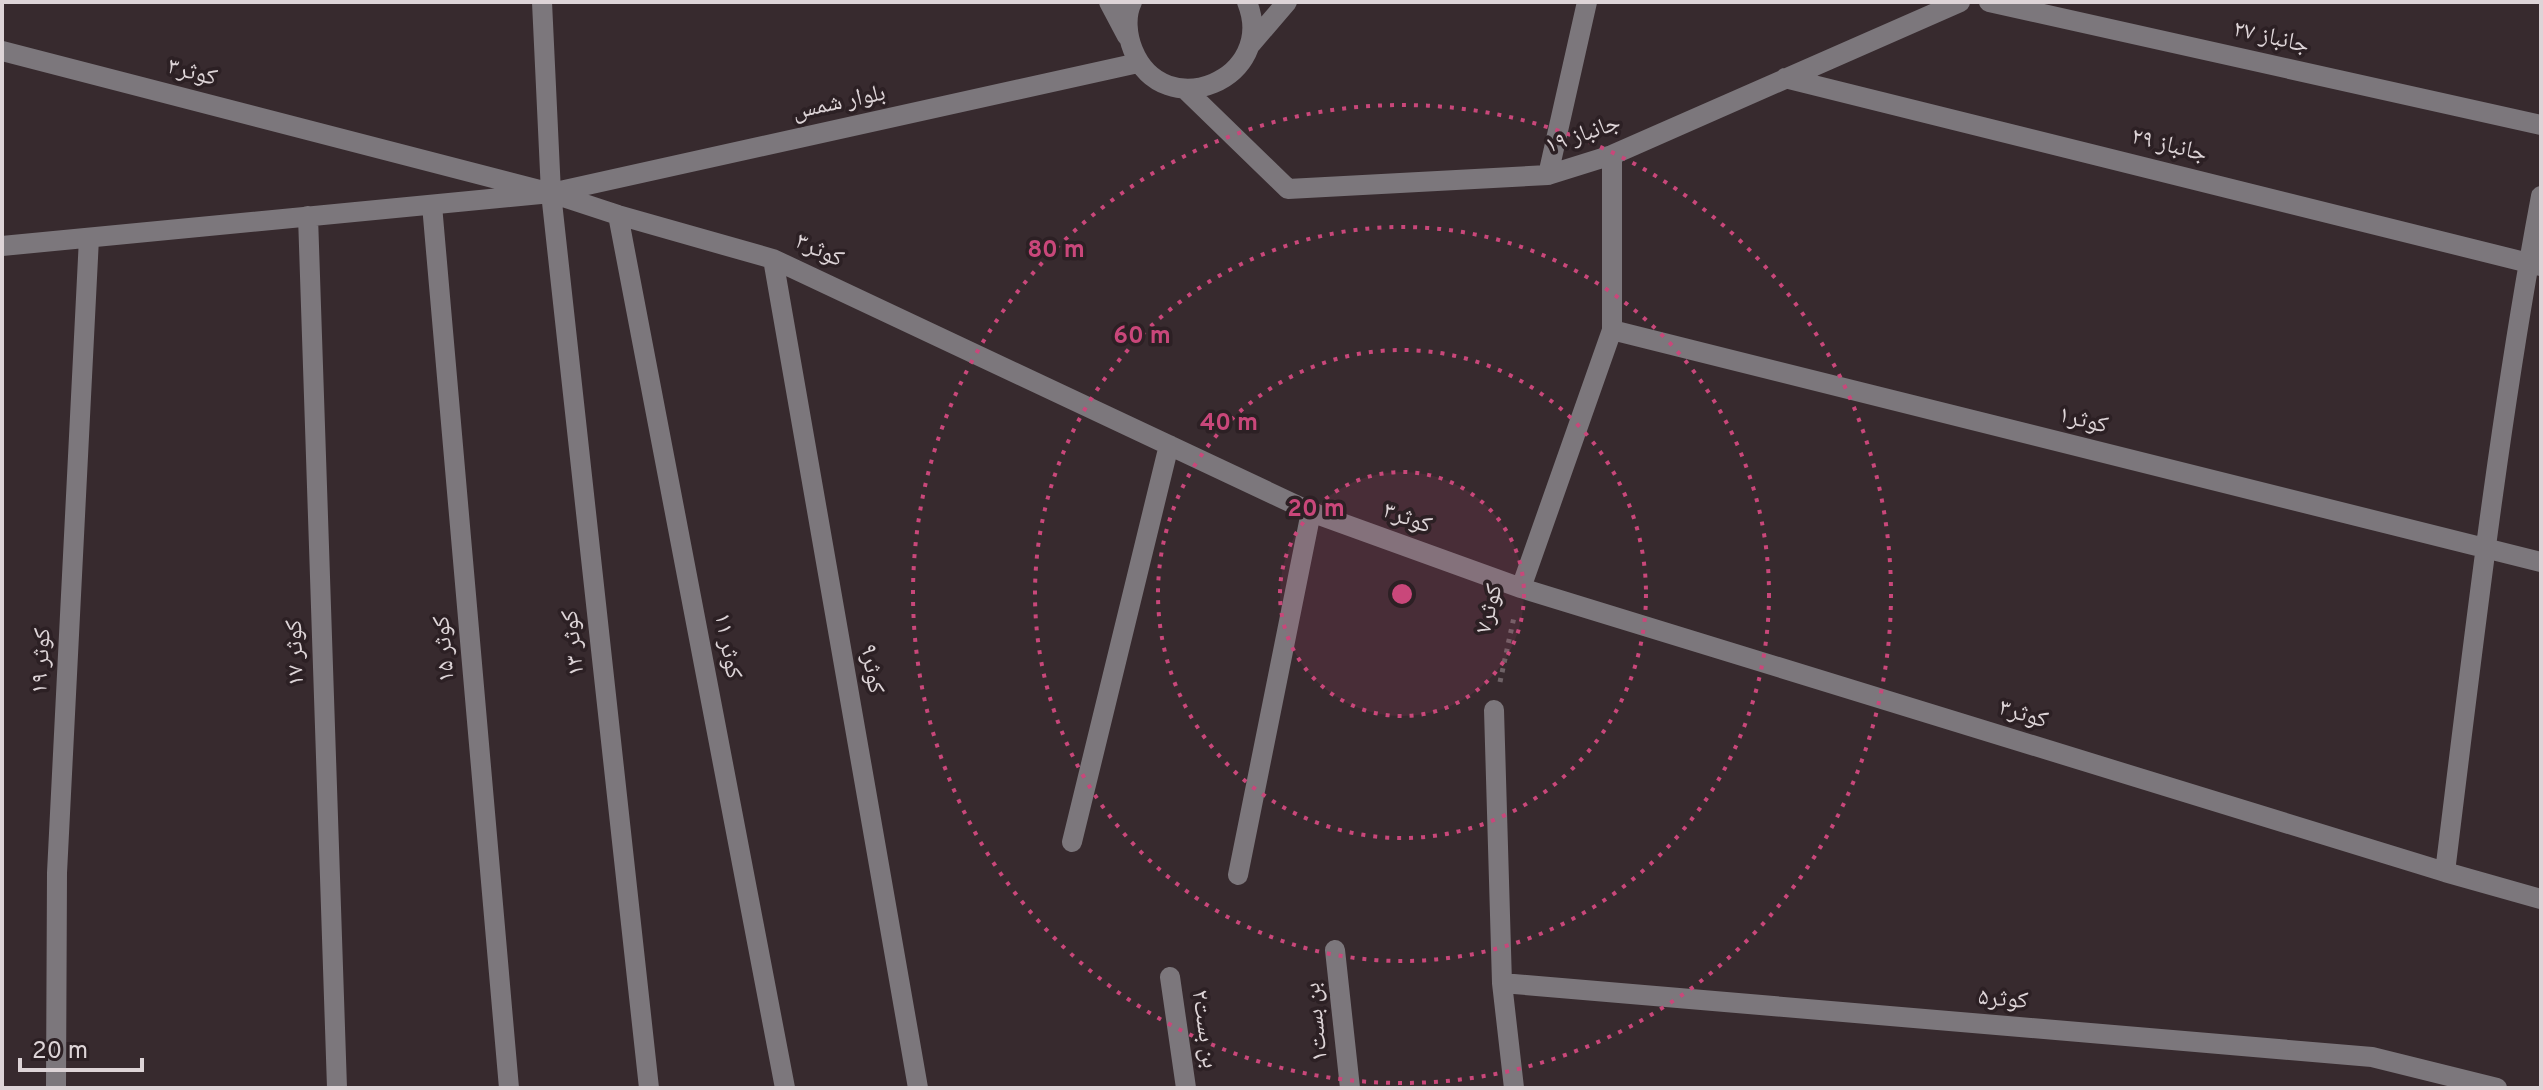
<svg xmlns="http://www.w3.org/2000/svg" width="2543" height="1090" viewBox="0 0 2543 1090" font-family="Overpass,'Noto Naskh Arabic',sans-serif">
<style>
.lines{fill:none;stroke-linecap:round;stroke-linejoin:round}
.path{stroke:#6e6266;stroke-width:5;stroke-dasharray:4 6;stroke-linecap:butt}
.minor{stroke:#7c777c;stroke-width:20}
.ring{fill:none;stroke:#c9477a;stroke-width:4;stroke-dasharray:4 8}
.labels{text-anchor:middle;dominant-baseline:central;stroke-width:7;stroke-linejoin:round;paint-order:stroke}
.street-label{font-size:24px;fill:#ddd4d7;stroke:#2c2024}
.centre{fill:#c9477a;stroke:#2c2024;stroke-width:4}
.ring-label{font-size:24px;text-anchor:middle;font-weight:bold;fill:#c9477a;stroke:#2c2024;stroke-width:7;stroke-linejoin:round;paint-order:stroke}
</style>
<rect width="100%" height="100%" fill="#372a2e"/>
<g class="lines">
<path class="path" d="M 1500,682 L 1514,617"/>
<path class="minor" d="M 542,2 L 551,193 L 649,1088
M 1109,2 L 1127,36
M 1132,2 C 1125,16 1127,35 1133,50 C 1164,126 1278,79 1247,2
M 1989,2 L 2541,125
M 1251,44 L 1287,2
M 2,51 L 551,193 L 618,215 L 773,259 L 1311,512 L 1521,588 L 2445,872 L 2541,899
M 1785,78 L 2541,266
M 1186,90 L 1288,189 L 1548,175 L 1612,155 L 1960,2
M 1548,175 L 1587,2
M 432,205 L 509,1088
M 618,215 L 785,1088
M 308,216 L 337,1088
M 2,246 L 551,193 L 1138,63
M 773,259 L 918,1088
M 1612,330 L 2541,562
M 1521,588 L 1612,330 L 1612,155
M 1494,710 L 1502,983 L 1514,1088
M 1072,842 L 1169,445
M 2445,872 C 2473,646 2499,419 2541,196
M 1238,875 L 1311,512
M 1335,950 L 1350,1088
M 1170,977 L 1186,1088
M 1502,983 L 2372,1057 L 2497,1088
M 56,1088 L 57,873 L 89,238"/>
</g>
<circle cx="1402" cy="594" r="122" fill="#c9477a" fill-opacity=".12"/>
<g class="ring">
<circle cx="1402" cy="594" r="122"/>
<circle cx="1402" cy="594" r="244"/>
<circle cx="1402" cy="594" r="367"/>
<circle cx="1402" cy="594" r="489"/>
</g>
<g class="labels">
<g class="street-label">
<text transform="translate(2271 38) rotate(13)">جانباز ۲۷</text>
<text transform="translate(192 73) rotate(15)">کوثر۳</text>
<text transform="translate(839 103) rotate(-12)">بلوار شمس</text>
<text transform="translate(1583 135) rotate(-19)">جانباز ۱۹</text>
<text transform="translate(2169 146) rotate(14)">جانباز ۲۹</text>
<text transform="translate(819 251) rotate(25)">کوثر۳</text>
<text transform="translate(2083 421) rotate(14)">کوثر۱</text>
<text transform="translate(1407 519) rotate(20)">کوثر۳</text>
<text transform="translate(1490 609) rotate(-76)">کوثر۷</text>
<text transform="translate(574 643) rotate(-96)">کوثر ۱۳</text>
<text transform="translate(727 646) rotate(79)">کوثر ۱۱</text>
<text transform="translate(445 649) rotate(-95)">کوثر ۱۵</text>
<text transform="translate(296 653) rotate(-92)">کوثر ۱۷</text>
<text transform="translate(42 661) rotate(-87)">کوثر ۱۹</text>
<text transform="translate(871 669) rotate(80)">کوثر۹</text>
<text transform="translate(2023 715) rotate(17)">کوثر۳</text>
<text transform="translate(2003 1000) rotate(5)">کوثر۵</text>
<text transform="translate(1317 1022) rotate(-96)">بن بست۱</text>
<text transform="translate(1204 1029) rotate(82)">بن بست۲</text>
</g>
</g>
<circle cx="1402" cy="594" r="12" class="centre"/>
<g class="ring-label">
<text x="1056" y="257">80 m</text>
<text x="1142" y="343">60 m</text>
<text x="1229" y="430">40 m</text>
<text x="1316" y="516">20 m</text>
</g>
<rect width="2543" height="1090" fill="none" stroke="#ddd4d7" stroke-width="8"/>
<path d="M20 1058v12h122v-12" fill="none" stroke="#ddd4d7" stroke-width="4"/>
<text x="32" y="1058" font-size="24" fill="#ddd4d7" stroke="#2c2024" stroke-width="6" paint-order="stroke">20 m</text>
</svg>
